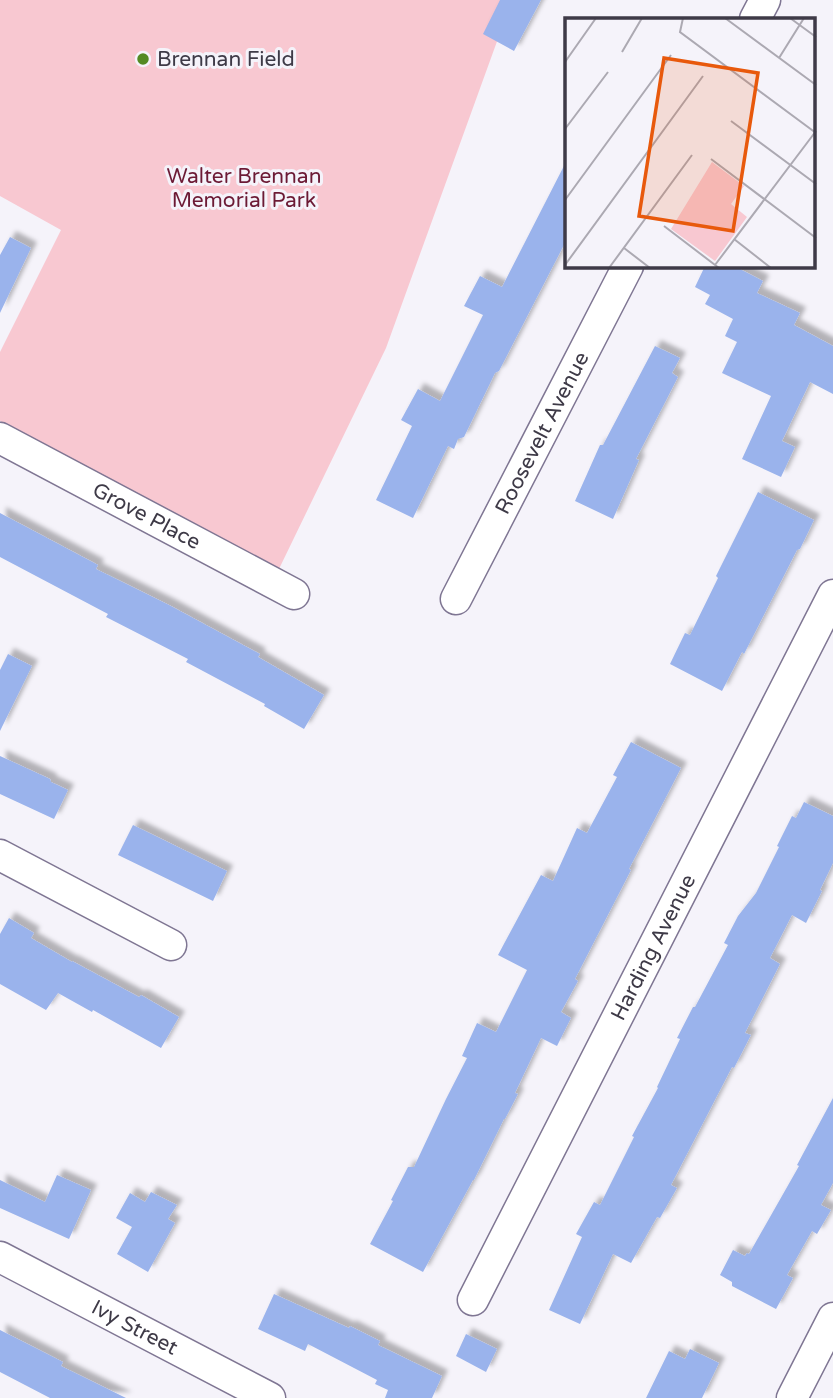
<svg xmlns="http://www.w3.org/2000/svg" width="833" height="1398" viewBox="0 0 833 1398" font-family="'Varela Round',sans-serif">
<style>
.green{fill:#f8c8d1}
.building{fill:#9ab3ec;filter:url(#shadow)}
.lines{fill:none;stroke-linecap:round;stroke-linejoin:round}
.minor-casing{stroke:#7f7693;stroke-width:33}
.minor{stroke:#fff;stroke-width:30}
.poi-dot{fill:#548a23;stroke:#f5f3fa;stroke-width:2.5}
.labels{text-anchor:middle;dominant-baseline:central;stroke-width:6;stroke-linejoin:round;paint-order:stroke}
.poi-label{font-size:21px;fill:#3e3a47;stroke:#f5f3fa;text-anchor:start}
.park-label{font-size:21px;fill:#6c1a35;stroke:#f5f3fa}
.street-label{font-size:21px;fill:#3e3a47;stroke:#f5f3fa}
.inset-road{fill:none;stroke:#aca9b2;stroke-width:2}
.view{fill:#e8590c;fill-opacity:0.15;stroke:#e8590c;stroke-width:3.5}
.inset-edge{fill:none;stroke:#3e3a47;stroke-width:3.5}
</style>
<defs>
<filter id="shadow"><feDropShadow dx="6" dy="-6" stdDeviation="2" flood-color="#0004"/></filter>
</defs>
<rect width="100%" height="100%" fill="#f5f3fa"/>
<path class="green" d="M 0,0 L 512,0 L 386,348 L 278,571 L 0,421 L 0,352 L 61,230 L 0,196 Z"/>
<path class="building" d="M 500,0 L 541,0 L 514,51 L 483,34 Z
M 567,160 L 567,239 L 499,371 L 495,373 L 464,437 L 458,439 L 454,449 L 448,446 L 413,518 L 376,500 L 412,426 L 401,420 L 418,389 L 440,401 L 483,315 L 464,306 L 480,276 L 502,287 Z
M 10,237 L 31,248 L 0,313 L 0,255 Z
M 705,266 L 734,266 L 763,281 L 757,293 L 800,313 L 794,325 L 833,346 L 833,394 L 810,382 L 782,441 L 795,447 L 781,477 L 742,459 L 771,396 L 722,373 L 737,342 L 725,336 L 733,319 L 705,304 L 710,295 L 695,287 Z
M 655,346 L 680,358 L 672,373 L 678,377 L 636,459 L 639,460 L 613,519 L 575,501 L 600,445 L 603,445 Z
M 758,492 L 814,520 L 800,549 L 797,550 L 744,654 L 742,652 L 722,691 L 670,664 L 685,633 L 690,635 L 718,578 L 716,576 Z
M 0,513 L 98,565 L 96,569 L 169,605 L 260,654 L 258,657 L 324,695 L 304,729 L 264,706 L 265,704 L 186,662 L 188,659 L 106,617 L 108,614 L 0,557 Z
M 8,654 L 32,666 L 0,731 L 0,670 Z
M 631,742 L 681,768 L 629,869 L 631,870 L 575,979 L 578,981 L 561,1012 L 571,1018 L 557,1046 L 541,1038 L 515,1093 L 518,1094 L 505,1119 L 504,1119 L 474,1180 L 473,1180 L 423,1272 L 370,1244 L 393,1201 L 391,1200 L 408,1167 L 414,1167 L 446,1099 L 467,1058 L 462,1056 L 477,1023 L 496,1032 L 527,970 L 498,955 L 541,875 L 553,881 L 577,828 L 587,833 L 617,777 L 613,775 Z
M 0,756 L 50,779 L 51,782 L 68,790 L 54,819 L 0,794 Z
M 804,802 L 833,816 L 833,863 L 820,890 L 822,891 L 806,923 L 792,915 L 770,958 L 780,964 L 745,1033 L 751,1035 L 734,1068 L 732,1067 L 671,1185 L 677,1188 L 660,1218 L 657,1217 L 631,1263 L 613,1254 L 580,1324 L 549,1310 L 582,1237 L 576,1234 L 594,1202 L 600,1205 L 634,1137 L 632,1136 L 658,1088 L 657,1087 L 680,1039 L 677,1038 L 693,1007 L 695,1007 L 728,945 L 724,943 L 738,916 L 756,893 L 779,847 L 777,846 L 792,816 L 796,818 Z
M 133,825 L 227,871 L 213,901 L 118,855 Z
M 9,918 L 34,933 L 31,938 L 72,962 L 72,961 L 139,997 L 141,995 L 179,1017 L 161,1048 L 93,1010 L 92,1012 L 58,993 L 46,1010 L 0,984 L 0,934 Z
M 833,1098 L 833,1183 L 821,1205 L 831,1210 L 817,1234 L 812,1231 L 787,1275 L 793,1278 L 776,1309 L 732,1286 L 732,1282 L 720,1275 L 733,1250 L 745,1256 L 747,1253 L 749,1254 L 799,1166 L 797,1165 Z
M 57,1175 L 91,1190 L 69,1239 L 0,1208 L 0,1180 L 45,1202 Z
M 151,1192 L 177,1205 L 168,1219 L 175,1223 L 148,1272 L 117,1254 L 132,1227 L 116,1218 L 130,1193 L 145,1202 Z
M 274,1294 L 349,1328 L 350,1326 L 380,1341 L 378,1345 L 442,1376 L 432,1398 L 385,1398 L 388,1390 L 375,1384 L 377,1380 L 308,1344 L 305,1351 L 258,1329 Z
M 0,1330 L 63,1362 L 61,1366 L 126,1398 L 50,1398 L 0,1372 Z
M 466,1334 L 497,1349 L 486,1372 L 456,1356 Z
M 690,1349 L 719,1363 L 702,1398 L 646,1398 L 669,1351 L 685,1359 Z"/>
<g class="lines">
<g class="minor-casing">
<g id="minor">
<path d="M 755,19 L 765,0"/>
<path id="s1" d="M 0,438 L 294,594"/>
<path id="s2" d="M 456,599 L 628,266"/>
<path d="M 0,855 L 171,945"/>
<path id="s3" d="M 0,1257 L 270,1398"/>
<path id="s4" d="M 473,1300 L 833,595"/>
<path d="M 792,1398 L 833,1318"/>
</g>
</g>
<use href="#minor" class="minor"/>
</g>
<circle class="poi-dot" cx="143" cy="59" r="7"/>
<g class="labels">
<g class="poi-label">
<text x="157" y="59">Brennan Field</text>
</g>
<g class="park-label">
<text x="244" y="176">Walter Brennan<tspan x="244" dy="24">Memorial Park</tspan></text>
</g>
<g class="street-label">
<text stroke="none"><textPath href="#s2" startOffset="187">Roosevelt Avenue</textPath></text>
<text stroke="none"><textPath href="#s1" startOffset="166">Grove Place</textPath></text>
<text stroke="none"><textPath href="#s4" startOffset="396">Harding Avenue</textPath></text>
<text stroke="none"><textPath href="#s3" startOffset="152">Ivy Street</textPath></text>
</g>
</g>
<g transform="translate(565 18)">
<rect width="250" height="250" fill="#f5f3fa"/>
<path d="M 147,144 L 179,168 L 166,186 L 182,199 L 150,243 L 106,211 Z" fill="#f8c8d1"/>
<path class="inset-road" d="M 118,0 L 115,14 L 251,115M 160,0 L 251,67M 225,0 L 251,19M 57,34 L 77,0M 214,40 L 239,0M 0,44 L 31,0M 166,103 L 251,166M 0,111 L 43,54M 146,141 L 251,220M 0,182 L 106,37M 99,208 L 154,250M 169,221 L 206,250M 59,230 L 85,250M 0,247 L 138,58M 150,247 L 251,113M 44,250 L 127,137"/>
<path class="view" d="M 99,40 L 193,55 L 168,213 L 74,198 Z"/>
<rect width="250" height="250" class="inset-edge"/>
</g>
</svg>
